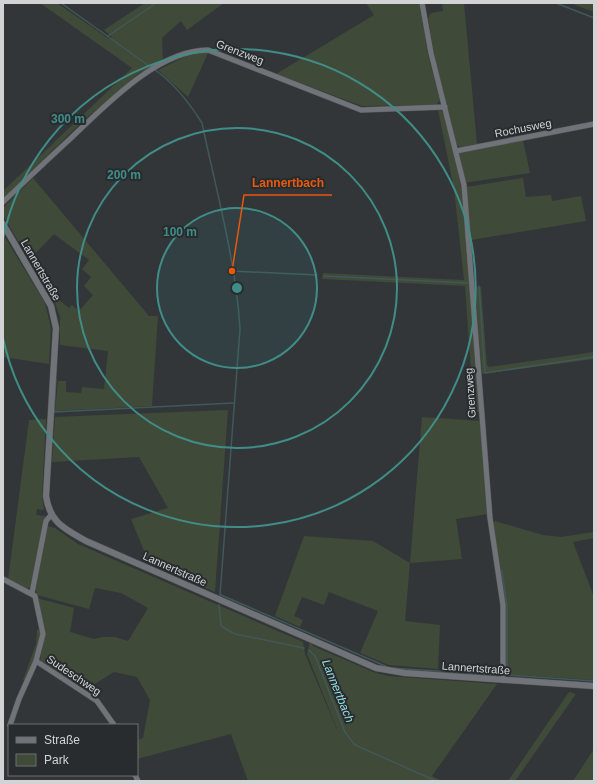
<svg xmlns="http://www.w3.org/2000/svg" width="597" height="784" viewBox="0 0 597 784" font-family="Arial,sans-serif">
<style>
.green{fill:#404a38}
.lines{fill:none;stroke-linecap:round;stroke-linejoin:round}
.stream{stroke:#415859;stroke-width:1.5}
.minor-casing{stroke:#515456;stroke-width:6}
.tertiary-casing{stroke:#515456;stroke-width:7}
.minor{stroke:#707478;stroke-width:5}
.tertiary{stroke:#707478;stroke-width:6}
.ring{fill:none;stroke:#408d88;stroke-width:2}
.labels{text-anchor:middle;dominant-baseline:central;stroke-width:4;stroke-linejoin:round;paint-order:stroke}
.street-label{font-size:11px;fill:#d1d3d5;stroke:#282c2f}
.water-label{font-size:12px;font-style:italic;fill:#92dee1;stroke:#282c2f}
.centre{fill:#408d88;stroke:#282c2f;stroke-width:2}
.ring-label{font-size:12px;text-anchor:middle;font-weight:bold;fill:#408d88;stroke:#282c2f;stroke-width:4;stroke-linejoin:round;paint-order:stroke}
.leader{fill:none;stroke:#e8590c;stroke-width:1.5}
.callout-dot{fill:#e8590c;stroke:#282c2f;stroke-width:1.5}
.callout-label{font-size:12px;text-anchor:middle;font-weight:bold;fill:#e8590c;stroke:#282c2f;stroke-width:4;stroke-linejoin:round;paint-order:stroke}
</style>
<rect width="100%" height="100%" fill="#323639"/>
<path class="green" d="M 40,3 L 57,3 L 109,39 L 112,37 L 104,30 L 145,3 L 224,3 L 187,30 L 181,21 L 162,38 L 163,62 L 139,73 L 83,121 L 3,198 L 3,191 L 132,68 Z
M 366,3 L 419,3 L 429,59 L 440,100 L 436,105 L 362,106 L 276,74 L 374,15 Z
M 442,3 L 464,3 L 477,144 L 460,147 L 455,144 L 434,53 L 428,18 L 431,13 L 443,11 Z
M 570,3 L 594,3 L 594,12 Z
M 195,52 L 208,53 L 188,97 L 158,70 Z
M 438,110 L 444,112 L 461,185 L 480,412 L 474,412 L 465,286 L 322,279 L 323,273 L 464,280 L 454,189 Z
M 523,140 L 530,173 L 464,183 L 458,156 L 460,152 Z
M 33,178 L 149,316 L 158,316 L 152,406 L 55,411 L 58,381 L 66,381 L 66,392 L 81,393 L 82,387 L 104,389 L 108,351 L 60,345 L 60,317 L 55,303 L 59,300 L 69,308 L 72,305 L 79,311 L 93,295 L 84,286 L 91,277 L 82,269 L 89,260 L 54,234 L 29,260 L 3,215 L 3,208 Z
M 523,178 L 526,197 L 551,195 L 552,201 L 581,196 L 586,221 L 471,240 L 466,187 Z
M 3,234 L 45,303 L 51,328 L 49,364 L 3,357 Z
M 475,287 L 481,287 L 487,365 L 489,367 L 594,352 L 594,359 L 482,374 Z
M 228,410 L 215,592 L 149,563 L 131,519 L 168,508 L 139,457 L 52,462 L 55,417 Z
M 422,417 L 481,421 L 488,514 L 456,519 L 462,559 L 410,563 L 405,621 L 440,625 L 438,669 L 389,665 L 360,653 L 378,611 L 329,592 L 324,605 L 302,597 L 294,616 L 303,620 L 300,627 L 275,616 L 304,536 L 373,541 L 410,563 Z
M 46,419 L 42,496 L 44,510 L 37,509 L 36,515 L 45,516 L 45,521 L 31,587 L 26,589 L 8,580 L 29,420 Z
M 495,521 L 543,535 L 561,537 L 594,532 L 594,538 L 573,542 L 594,597 L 594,680 L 505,674 L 504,604 L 493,524 Z
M 48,526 L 55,528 L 78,544 L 303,642 L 305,654 L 341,739 L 307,654 L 310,641 L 313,646 L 373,672 L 388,676 L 497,684 L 432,776 L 442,781 L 248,781 L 231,734 L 137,759 L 137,740 L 143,738 L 150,700 L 137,677 L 114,672 L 85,690 L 40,662 L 42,646 L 37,598 L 74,608 L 70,632 L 94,639 L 103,637 L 115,637 L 128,641 L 148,608 L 121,593 L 95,588 L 89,609 L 37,595 L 35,584 Z
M 41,629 L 39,646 L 26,682 L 23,680 L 36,644 L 37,630 Z
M 569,692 L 576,694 L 515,781 L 508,781 Z
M 594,749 L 594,781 L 573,781 Z"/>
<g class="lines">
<path class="stream" d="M 61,3 L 152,68
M 556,3 L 594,18
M 108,36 L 156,3
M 155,70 C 174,83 190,104 202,123 C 216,190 236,261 240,329 L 220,595
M 232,271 L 317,275
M 324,276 L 468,283
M 479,286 L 485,373 L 594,357
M 56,379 L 54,412 L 233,403
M 502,571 L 507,606 L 507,675 L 594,681
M 221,595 L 390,668 L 497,675
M 219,605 L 221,626 L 235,634 L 304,648
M 309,650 L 315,656 L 345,732 L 355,745 L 436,781"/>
<g class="minor-casing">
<path id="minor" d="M 422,3 L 431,53 L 464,185 L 490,518 L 503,605 L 503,680
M 456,151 L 594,124
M 3,202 C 25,181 47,160 70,139 C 105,106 157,50 208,50 L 361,110 L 445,107
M 3,579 L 35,596 L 43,634 L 36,661 L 97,701 L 114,725
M 32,593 L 46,521 L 51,515
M 10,725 L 19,699 L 36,661
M 135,775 L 138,781"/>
</g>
<g class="tertiary-casing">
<path id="tertiary" d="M 3,224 L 51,306 L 56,328 L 46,496 C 50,523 65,529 86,541 L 376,668 L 405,673 L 594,686"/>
</g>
<use href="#minor" class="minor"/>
<use href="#tertiary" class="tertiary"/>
</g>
<circle cx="237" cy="288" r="80" fill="#408d88" fill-opacity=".12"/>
<g class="ring">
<circle cx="237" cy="288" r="80"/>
<circle cx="237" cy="288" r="160"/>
<path d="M3 238A239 239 0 1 1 3 338"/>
</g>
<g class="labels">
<g class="street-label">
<text transform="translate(240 52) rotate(21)">Grenzweg</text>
<text transform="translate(523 128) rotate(-11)">Rochusweg</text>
<text transform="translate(41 270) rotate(60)">Lannertstraße</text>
<text transform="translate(470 393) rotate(-94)">Grenzweg</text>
<text transform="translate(175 569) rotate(24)">Lannertstraße</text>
<text transform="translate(476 668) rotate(4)">Lannertstraße</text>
<text transform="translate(74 675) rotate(34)">Sudeschweg</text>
</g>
<g class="water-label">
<text transform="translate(338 691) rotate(68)">Lannertbach</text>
</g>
</g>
<circle cx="237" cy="288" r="6" class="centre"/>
<g class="ring-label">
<text x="68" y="123">300 m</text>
<text x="124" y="179">200 m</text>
<text x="180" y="236">100 m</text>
</g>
<path class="leader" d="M232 271L244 195H332"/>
<circle class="callout-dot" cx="232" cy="271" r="4"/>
<g class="callout-label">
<text x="288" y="187">Lannertbach</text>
</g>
<rect width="597" height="784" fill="none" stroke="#d1d3d5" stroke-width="8"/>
<rect x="8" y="724" width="130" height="52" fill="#282c2f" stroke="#6c6f71"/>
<rect x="16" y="737" width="20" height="6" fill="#707478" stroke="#6c6f71"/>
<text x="44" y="744" font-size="12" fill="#d1d3d5">Straße</text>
<rect x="16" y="754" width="20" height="12" fill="#404a38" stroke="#6c6f71"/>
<text x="44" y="764" font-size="12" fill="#d1d3d5">Park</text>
</svg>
